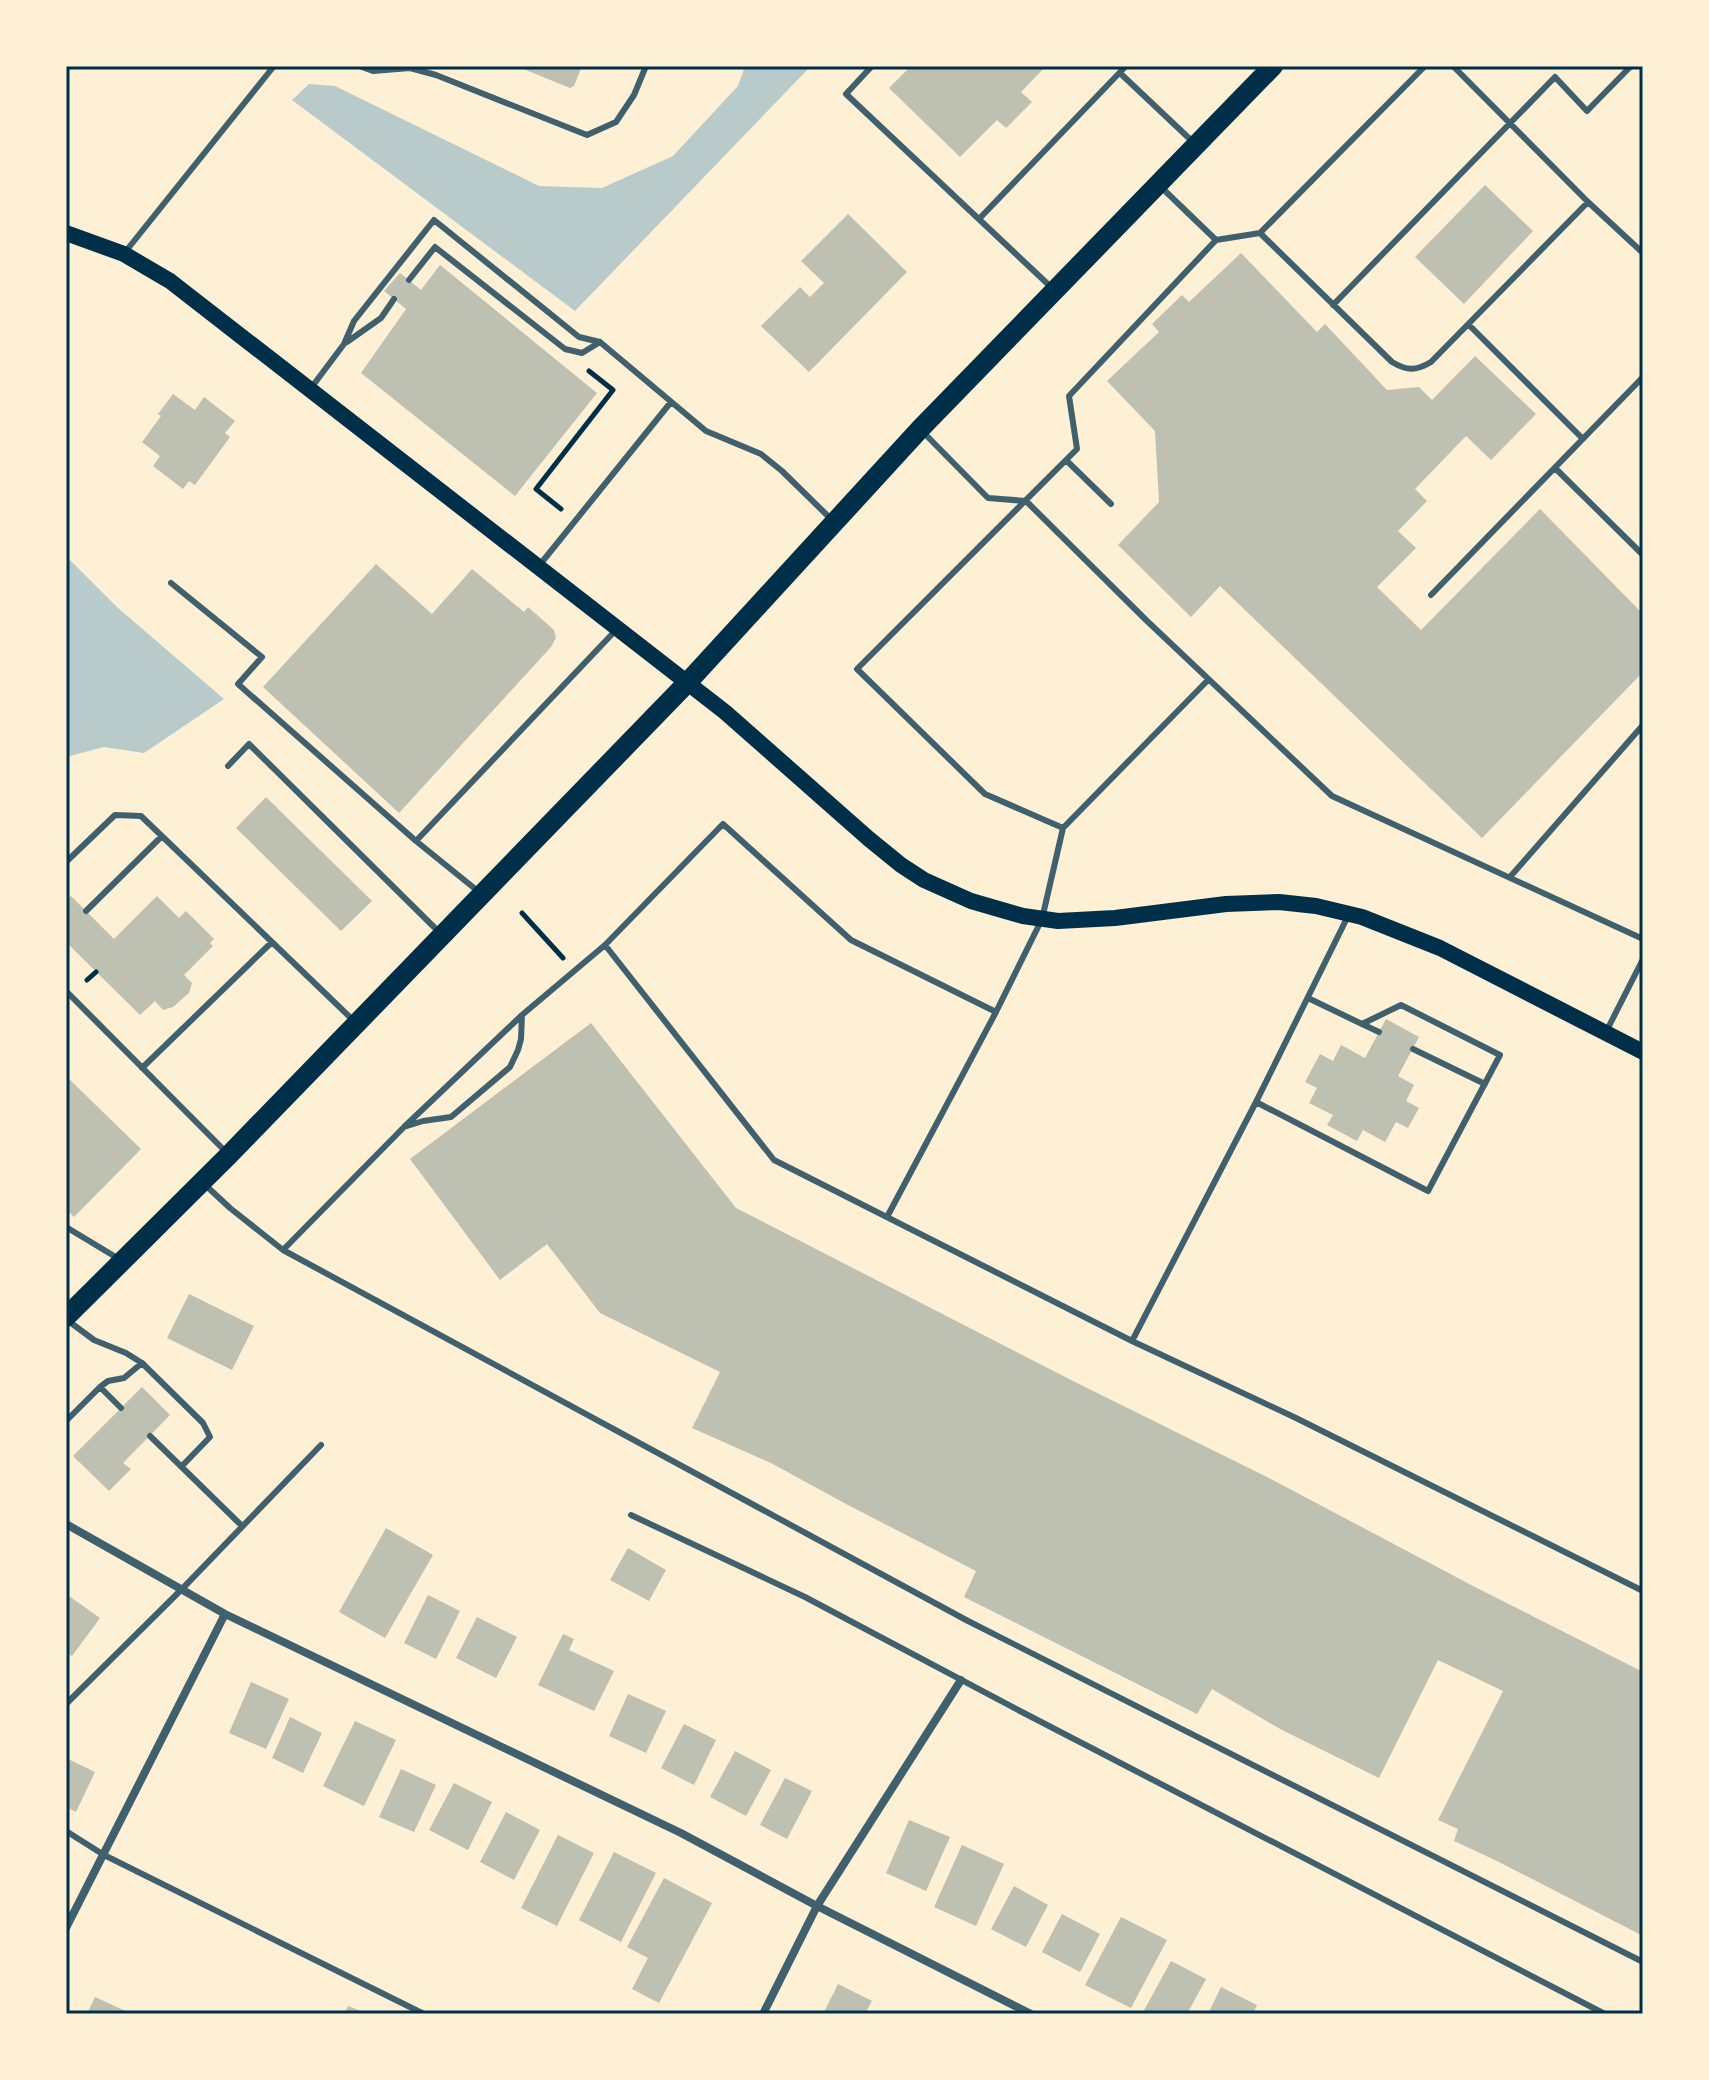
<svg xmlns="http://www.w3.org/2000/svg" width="1709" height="2080" viewBox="0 0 1709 2080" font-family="'Roboto Condensed',sans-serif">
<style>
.green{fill:#b9caca}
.building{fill:#bec0b2}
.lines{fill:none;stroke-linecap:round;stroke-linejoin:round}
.path{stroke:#003049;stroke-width:5}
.service{stroke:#3f606c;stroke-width:6}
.minor{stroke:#3f606c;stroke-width:8}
.secondary{stroke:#003049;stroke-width:16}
.primary{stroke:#003049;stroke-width:20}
.neatline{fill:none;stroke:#003049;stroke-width:3}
</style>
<rect width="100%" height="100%" fill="#fdf0d5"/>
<path class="green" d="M 745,66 L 811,66 L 575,311 L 292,100 L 309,84 L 335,86 L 539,186 L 602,188 L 673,156 L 738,86 Z
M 66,556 L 118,608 L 224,699 L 144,753 L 104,747 L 66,757 Z"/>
<path class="building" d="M 516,66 L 582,66 L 574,86 L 570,88 Z
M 911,66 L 1046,66 L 1021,92 L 1032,102 L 1006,128 L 997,120 L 960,157 L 889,88 Z
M 1485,185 L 1533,231 L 1464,304 L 1415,257 Z
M 848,214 L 907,272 L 809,372 L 761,326 L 800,287 L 810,297 L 824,283 L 801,261 Z
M 1241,253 L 1317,332 L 1325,324 L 1387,390 L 1419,387 L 1432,400 L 1475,356 L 1536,414 L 1491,460 L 1466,436 L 1415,489 L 1427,501 L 1398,531 L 1416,548 L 1377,587 L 1421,630 L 1540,509 L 1643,614 L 1643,672 L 1482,838 L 1220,586 L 1191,617 L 1118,545 L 1159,502 L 1155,431 L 1107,381 L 1159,332 L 1152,324 L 1182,295 L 1189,302 Z
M 440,265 L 597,393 L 515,496 L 361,373 L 406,309 L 384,291 L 400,273 L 421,290 Z
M 173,394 L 195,410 L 204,397 L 235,421 L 225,433 L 230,437 L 195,485 L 189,481 L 183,489 L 153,466 L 160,456 L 142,442 L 161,416 L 158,414 Z
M 376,564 L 432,614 L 472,569 L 524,612 L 528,607 L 554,630 L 556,638 L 551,647 L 399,813 L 263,687 Z
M 266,797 L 372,901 L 341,931 L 236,828 Z
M 71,896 L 114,939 L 157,896 L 179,918 L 186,911 L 214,939 L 210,943 L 213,946 L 184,975 L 192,983 L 189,993 L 173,1007 L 163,1010 L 155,1001 L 140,1015 L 66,942 L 66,901 Z
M 1386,1019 L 1419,1037 L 1398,1076 L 1414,1085 L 1406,1101 L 1419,1108 L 1408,1128 L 1396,1122 L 1385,1142 L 1363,1130 L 1357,1141 L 1327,1125 L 1333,1115 L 1309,1103 L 1317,1088 L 1305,1082 L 1320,1054 L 1333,1061 L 1341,1045 L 1365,1058 Z
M 591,1023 L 736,1208 L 1073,1381 L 1269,1478 L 1475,1587 L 1643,1672 L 1643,1936 L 1497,1861 L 1454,1841 L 1458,1829 L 1438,1820 L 1503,1691 L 1438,1660 L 1379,1778 L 1282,1730 L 1212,1689 L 1197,1714 L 964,1597 L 976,1571 L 846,1504 L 771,1463 L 692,1428 L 720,1372 L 600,1313 L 547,1244 L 500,1280 L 410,1159 Z
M 66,1076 L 141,1149 L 74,1217 L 66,1209 Z
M 189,1294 L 254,1326 L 232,1370 L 167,1338 Z
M 142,1387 L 170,1415 L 123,1463 L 131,1469 L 109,1491 L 73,1456 Z
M 386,1528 L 433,1555 L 385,1638 L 339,1612 Z
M 628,1548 L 666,1570 L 649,1601 L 610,1580 Z
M 66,1594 L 100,1618 L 72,1656 L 66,1652 Z
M 428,1595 L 460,1611 L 436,1659 L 404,1643 Z
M 477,1617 L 517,1637 L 496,1678 L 456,1658 Z
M 563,1634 L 574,1639 L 569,1650 L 614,1671 L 594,1711 L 538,1685 Z
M 251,1682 L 289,1699 L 266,1749 L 229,1733 Z
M 628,1694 L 666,1711 L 646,1753 L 609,1736 Z
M 290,1717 L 322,1733 L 303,1773 L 272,1758 Z
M 355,1721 L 396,1740 L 364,1806 L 323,1786 Z
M 684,1724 L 716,1740 L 694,1785 L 661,1768 Z
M 735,1751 L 771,1770 L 746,1816 L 710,1797 Z
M 66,1758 L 95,1772 L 76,1812 L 66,1807 Z
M 401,1769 L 436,1785 L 414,1832 L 379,1817 Z
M 785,1778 L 812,1791 L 787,1839 L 760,1825 Z
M 454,1783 L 492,1802 L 468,1850 L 429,1830 Z
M 506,1812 L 540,1830 L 514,1880 L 480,1862 Z
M 909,1820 L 950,1837 L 926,1891 L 886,1873 Z
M 558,1835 L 594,1853 L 557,1926 L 521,1908 Z
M 962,1845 L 1004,1864 L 976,1926 L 934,1907 Z
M 614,1852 L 656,1873 L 621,1942 L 579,1920 Z
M 664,1878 L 712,1903 L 659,2003 L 632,1989 L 648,1958 L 627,1947 Z
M 1014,1886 L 1048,1905 L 1026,1947 L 991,1929 Z
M 1062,1914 L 1100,1934 L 1080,1972 L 1042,1952 Z
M 1121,1917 L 1167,1940 L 1131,2008 L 1085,1985 Z
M 1171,1961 L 1206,1979 L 1187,2014 L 1142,2014 Z
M 838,1984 L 872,2001 L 865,2014 L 823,2014 Z
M 1221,1987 L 1257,2005 L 1253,2014 L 1208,2014 Z
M 95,1997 L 132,2014 L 87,2014 Z
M 348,2006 L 368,2014 L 344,2014 Z"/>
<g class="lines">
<path class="path" d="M 561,509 L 536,489 L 613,390 L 589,371
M 522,913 L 563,958
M 87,980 L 96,972"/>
<path class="service" d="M 359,66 L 373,71 L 410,68 L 436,75 L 587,135 L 616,122 L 634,95 L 646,66
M 872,66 L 846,94 L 1052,288
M 1453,66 L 1588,202 L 1643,253
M 1120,73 L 1193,142
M 1161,187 L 1216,240 L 1260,233 L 1392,362 C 1407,371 1416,371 1431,362 L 1588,202
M 979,219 L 1126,66
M 1260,233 L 1425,66
M 126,251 L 274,66
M 409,280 L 435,247 L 565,349 L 582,353 L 600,342
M 1333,305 L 1555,77 L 1587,111 L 1631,66
M 1469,325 L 1583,439
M 347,342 L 381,318 L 394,299
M 311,388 L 344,344 L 354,321 L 434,220 L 579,337 L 600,342 L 706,431 L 761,454 L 782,471 L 832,520
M 923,432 L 988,498 L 1026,501 L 1146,620 L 1332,796 L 1643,939
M 1066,460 L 1111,504
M 1555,468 L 1643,555
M 538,567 L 671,402
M 171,583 L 262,657 L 238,684 L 416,841 L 479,892
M 1431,595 L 1643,377
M 1208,680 L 1063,828 L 985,794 L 857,669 L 1077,449 L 1069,396 L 1216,240
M 228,766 L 249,744 L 441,934
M 416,841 L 615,631
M 66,862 L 115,815 L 141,816 L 354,1021
M 1510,877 L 1643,725
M 86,911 L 162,836
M 605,945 L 723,824 L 851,940 L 996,1012
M 66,991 L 227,1153
M 1362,1024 L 1379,1032
M 1607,1030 L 1643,959
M 1413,1049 L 1485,1084
M 142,1068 L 272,942
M 1256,1102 L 1428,1191 L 1500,1055 L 1401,1005 L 1362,1024 L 1308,998
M 407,1126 L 423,1121 L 451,1117 L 510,1067 L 518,1050 L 521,1039 L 522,1015
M 203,1183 L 230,1208 L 283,1250 L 404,1127 L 522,1015 L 605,945 L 774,1160 L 1132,1341 L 1296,1418 L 1643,1591
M 887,1217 L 996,1012 L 1042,919 L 1063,828
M 66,1227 L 119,1259
M 283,1250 L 968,1621 L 1643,1962
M 67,1320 L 94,1340 L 126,1353 L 142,1363 L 203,1423 L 210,1437 L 182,1466
M 1132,1341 L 1256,1102 L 1348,916
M 100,1387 L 121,1408
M 66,1421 L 100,1387 L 108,1381 L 124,1378 L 142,1363
M 150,1436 L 242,1526
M 631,1515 L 805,1597 L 1020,1711 L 1605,2014
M 66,1704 L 182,1589 L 321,1445
M 66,1831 L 104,1855 L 424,2014"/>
<path class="minor" d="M 66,1524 L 225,1614 L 681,1833 L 817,1906 L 1031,2014
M 66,1928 L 225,1614
M 763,2014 L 817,1906 L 961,1680"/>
<path class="secondary" d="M 66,233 L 124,254 L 170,281 L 725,712 L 869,839 L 901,865 L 924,880 L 971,901 L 1023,916 L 1058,921 L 1115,918 L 1226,904 L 1279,902 L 1316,906 L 1362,917 L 1440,948 L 1643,1052"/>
<path class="primary" d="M 66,1317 L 229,1155 L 687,683 L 920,429 L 1273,66"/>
</g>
<rect width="1709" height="2080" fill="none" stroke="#fdf0d5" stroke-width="136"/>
<rect x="68" y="68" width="1573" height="1944" class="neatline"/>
</svg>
